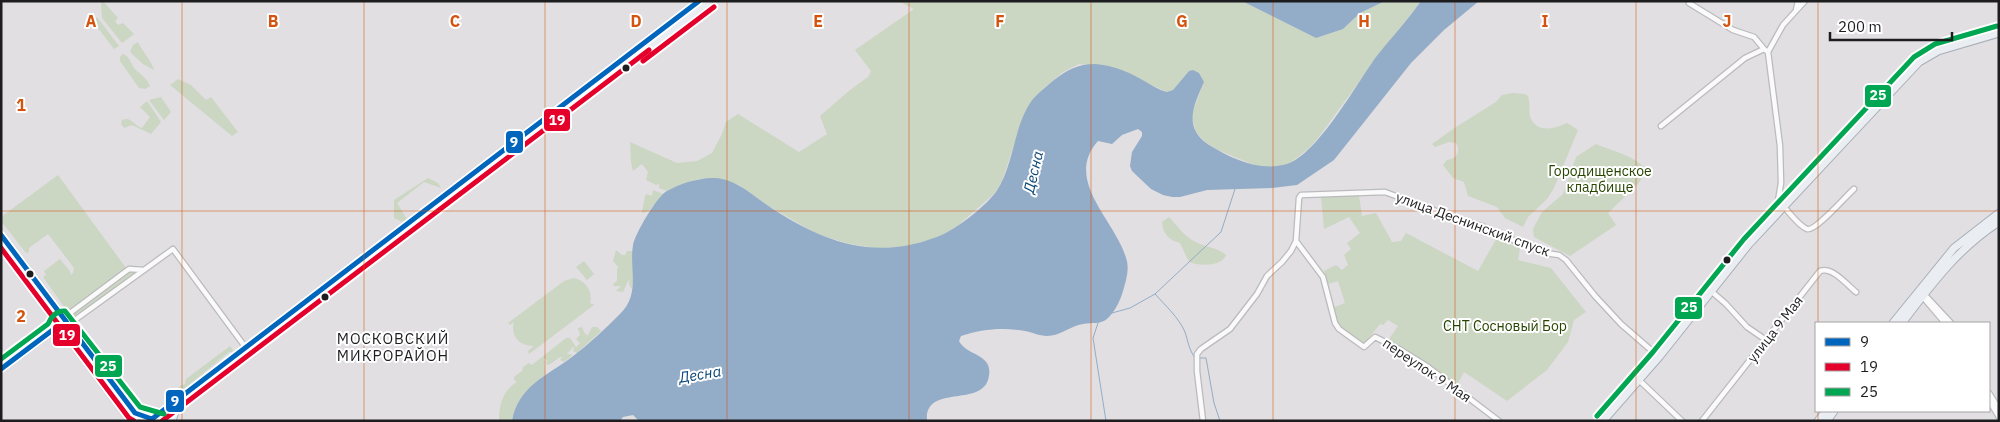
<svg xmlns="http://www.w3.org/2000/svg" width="2000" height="422" viewBox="0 0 2000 422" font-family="'IBM Plex Sans',sans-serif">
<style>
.green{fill:#cbd6c3}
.water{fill:#93acc7}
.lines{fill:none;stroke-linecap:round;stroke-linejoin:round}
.stream{stroke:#93acc7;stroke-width:1}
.minor-casing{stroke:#bbbabc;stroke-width:7}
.primary-casing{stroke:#a8afb8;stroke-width:9}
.minor{stroke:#fafafb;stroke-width:4.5}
.primary{stroke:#eaedf2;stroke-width:7}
.bus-1-casing{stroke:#fff;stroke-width:9}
.bus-2-casing{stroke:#fff;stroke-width:9}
.bus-3-casing{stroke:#fff;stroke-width:9}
.bus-1{stroke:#0065bd;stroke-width:5}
.bus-2{stroke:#e4002b;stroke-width:5}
.bus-3{stroke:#00a651;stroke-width:5}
.grid{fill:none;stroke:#d4530e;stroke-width:1;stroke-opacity:0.55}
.bus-dot{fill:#1d1c1e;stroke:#fff;stroke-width:2}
.labels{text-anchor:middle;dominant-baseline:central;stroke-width:4;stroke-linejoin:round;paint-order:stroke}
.park-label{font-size:14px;fill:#274500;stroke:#fff}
.street-label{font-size:14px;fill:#1d1c1e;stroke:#fff}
.water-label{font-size:15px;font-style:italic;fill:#0c4777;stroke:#fff}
.neighbourhood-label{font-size:15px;letter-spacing:1px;fill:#1d1c1e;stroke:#fff}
.grid-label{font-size:16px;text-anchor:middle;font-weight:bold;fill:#d4530e;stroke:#fff;stroke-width:4;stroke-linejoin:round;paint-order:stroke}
.line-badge{stroke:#fff;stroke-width:2}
.badge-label{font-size:14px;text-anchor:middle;font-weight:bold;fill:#fff}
</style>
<rect width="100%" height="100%" fill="#e1dfe2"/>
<path class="green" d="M 103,1 L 118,18 L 115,21 L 118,25 L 123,23 L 134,34 L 122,43 L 102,18 L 101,3 Z
M 898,1 L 1242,1 L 1316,38 L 1343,29 L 1360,13 L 1385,1 L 1421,1 L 1375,60 L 1318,138 L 1309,148 L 1289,164 L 1275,167 L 1259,167 L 1218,150 L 1206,143 L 1196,132 L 1191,116 L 1204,82 L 1189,71 L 1173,90 L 1167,92 L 1111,67 L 1079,64 L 1063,72 L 1044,88 L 1024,115 L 1002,181 L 995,193 L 956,227 L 937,238 L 907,246 L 882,249 L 850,244 L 817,234 L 767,205 L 739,185 L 715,178 L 698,179 L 667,191 L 659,188 L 659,184 L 656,185 L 646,180 L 648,172 L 642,164 L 633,171 C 630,162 631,152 630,142 L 677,163 L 697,161 L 712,153 L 722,134 L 726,122 L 738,114 L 799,152 L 827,134 L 820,116 L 850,90 L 868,77 L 871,71 L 855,50 L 914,9 Z
M 97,17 L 119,46 L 114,49 L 94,23 Z
M 138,42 C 142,51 153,63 154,70 L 143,64 L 130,52 L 133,45 Z
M 123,54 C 131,57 130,65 136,70 C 141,75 147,78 150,86 L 145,89 L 139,88 L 120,61 L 120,57 Z
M 178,79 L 191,85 L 206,100 L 211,97 L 238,132 L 232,136 L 170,85 Z
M 1513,93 L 1525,94 L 1528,96 C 1530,102 1529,109 1530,116 C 1536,134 1554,129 1567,123 L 1578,130 L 1554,188 L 1547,199 L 1528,217 L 1523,227 L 1505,218 L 1497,207 L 1468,196 L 1464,182 L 1453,178 L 1443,165 L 1447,160 C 1455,159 1459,155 1458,147 L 1456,143 L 1449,142 L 1435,147 L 1432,144 L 1456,127 L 1496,102 L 1502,95 Z
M 161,97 L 171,112 L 164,120 L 149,100 Z
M 147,101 L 161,122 L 151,134 L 132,125 L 124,128 L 121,124 L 122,120 C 131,116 134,126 142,128 L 150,117 L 140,107 Z
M 1596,144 C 1614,152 1634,155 1647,170 L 1638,184 L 1608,213 L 1616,225 L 1570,256 L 1534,237 L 1533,229 L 1542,212 L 1563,194 L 1576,157 Z
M 58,175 L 126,268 L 67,311 L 43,277 L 46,275 L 44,271 L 60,259 L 70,271 L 71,275 L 73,273 L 74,268 L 48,234 L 29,248 L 29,252 L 26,253 L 1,221 L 1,217 Z
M 428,178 L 438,183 L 441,188 L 424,182 L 397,203 L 407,219 L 409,219 L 405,223 L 394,218 L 394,200 Z
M 653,190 L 663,194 L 650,210 L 643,213 L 642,212 L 645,196 L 647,194 L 652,196 Z
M 1359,196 L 1362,216 L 1376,213 L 1392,242 L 1401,241 L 1406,233 L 1478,271 L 1498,236 L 1511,245 L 1520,248 L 1518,260 L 1551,268 L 1586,312 L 1574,320 L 1568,342 L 1547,370 L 1507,401 L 1464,372 L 1456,387 L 1389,339 L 1398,326 L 1388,320 L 1383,325 L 1380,324 L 1364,344 C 1348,339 1337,323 1332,308 L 1345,303 L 1338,281 L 1328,284 L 1324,271 L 1336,265 L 1342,270 L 1348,265 L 1344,255 L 1351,249 L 1347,243 L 1360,233 L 1349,217 L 1324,229 L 1321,197 Z
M 1169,217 C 1177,225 1182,234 1192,240 C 1203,247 1217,247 1226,255 C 1222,267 1199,266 1189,262 L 1180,243 C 1169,240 1163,234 1162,222 Z
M 616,250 L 622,255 L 625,255 L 627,251 L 633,251 L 634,275 L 632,289 L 629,285 L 629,279 L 623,292 L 616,291 L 621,286 L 613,286 L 614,283 L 617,281 L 617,268 L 619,268 L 613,261 Z
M 584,261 L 594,274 L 587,280 L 576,267 Z
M 129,270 L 133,270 L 134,276 L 74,320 L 69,314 Z
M 574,278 C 586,281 593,291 590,304 L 592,303 L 594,305 L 529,354 L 528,351 L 534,346 C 520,347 510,336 514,322 L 510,325 L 508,323 L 564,281 Z
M 582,327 L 585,334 L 588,335 L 592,327 L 597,327 L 601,331 L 577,353 L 573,351 L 574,348 L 573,347 L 567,354 L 571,354 L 572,356 L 564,362 L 560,360 L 562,357 L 560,357 L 549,365 L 546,364 L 547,360 L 544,358 L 545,374 C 528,391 517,395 512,421 L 499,421 C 499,405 503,390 517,382 L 514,380 L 514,377 L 522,371 L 523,367 L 529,363 L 532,365 L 566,338 L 570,338 L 576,347 L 580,343 L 576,339 L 580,335 L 578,328 Z
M 230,346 L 233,350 L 232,352 L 229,352 L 185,388 L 177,390 L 180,386 L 185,384 L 186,379 Z"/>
<path class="water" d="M 1242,1 L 1385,1 L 1360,13 L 1343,29 L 1316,38 Z
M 1421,1 L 1479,1 L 1444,30 L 1411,63 L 1334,160 L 1297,185 L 1272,188 L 1207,190 L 1180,197 L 1172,197 L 1163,195 L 1151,189 L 1132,171 L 1130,166 L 1132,152 L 1142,136 L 1142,132 L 1138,129 L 1122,135 L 1112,144 L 1098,141 C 1063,180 1115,220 1126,258 C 1130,269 1126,280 1123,291 C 1120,301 1116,310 1108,318 C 1101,325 1092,322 1083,324 C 1070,326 1060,336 1047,336 C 1039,336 1032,332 1025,331 C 1004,327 981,329 961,336 L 959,341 C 967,357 996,353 988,380 C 979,407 924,384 927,421 L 639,421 L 633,415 L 623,417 L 620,421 L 512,421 C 518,386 547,376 572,357 C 589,344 605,329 620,314 C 641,294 629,268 633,245 C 635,234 657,196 667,191 C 679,184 700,177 715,178 C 735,179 751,194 767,205 C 821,241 871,261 934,238 C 953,232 984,208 996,192 C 1015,164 1013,125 1033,99 C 1039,92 1047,86 1054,80 C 1067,70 1078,64 1095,64 C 1113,65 1131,73 1146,82 C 1153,86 1159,90 1167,92 L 1173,90 L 1189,71 L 1193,70 L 1199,73 L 1204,82 C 1194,105 1182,127 1209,145 C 1232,159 1260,172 1287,164 C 1318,154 1357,83 1376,57 C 1391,38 1407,21 1421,1 Z"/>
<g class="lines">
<path class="stream" d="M 1112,313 L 1130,308 L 1155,294
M 1098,323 L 1093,338 L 1106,421
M 1195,358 C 1189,350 1188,341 1185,332 C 1179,318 1165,305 1155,294 L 1221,232 L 1235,189
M 1199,358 L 1206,358 L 1214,403 L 1220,421"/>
<g class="minor-casing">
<path id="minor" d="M 1689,3 L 1733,30 L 1754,37 L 1764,49
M 1796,10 L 1798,1
M 1661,126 L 1745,58 L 1764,49 L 1768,52
M 1784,207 C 1790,213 1799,226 1807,229 C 1815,232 1846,196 1854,189
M 1781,209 L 1778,201 L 1781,183 L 1780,146 L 1768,52 L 1783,25 L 1805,1
M 1296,241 L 1323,277 L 1335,323 L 1339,329 L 1364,347 L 1375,337 L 1399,349 L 1428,367 L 1499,421
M 1711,291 L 1726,304 L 1747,327 L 1766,340
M 1923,293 L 1951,323
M 1922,296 L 1945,323
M 62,319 L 129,269 L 144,270
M 61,330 L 173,249 L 246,348
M 1639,380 L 1682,421
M 1989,393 L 1999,409
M 1989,400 L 1999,417
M 1203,421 L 1197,371 L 1197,354 L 1201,349 L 1230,329 L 1257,294 L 1267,276 L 1282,262 L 1291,251 L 1296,241 L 1299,198 L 1301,195 L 1385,192 L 1455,218 L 1482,226 L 1529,247 L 1545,253 L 1559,255 L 1566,260 L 1595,296 L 1621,324 L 1659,357
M 1702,421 L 1820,271 C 1832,266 1847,285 1856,292"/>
</g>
<g class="primary-casing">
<path id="primary" d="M 1,235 L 135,413 L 143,417 L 163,421
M 1,248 L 131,421
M 1893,323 L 1954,248 L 1999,213
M 1902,323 C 1931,285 1958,248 1999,222
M 1,369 L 54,329
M 147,421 L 152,419 L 699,1
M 172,421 L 177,405 L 205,383 L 449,201 L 709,1
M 1603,421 L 1659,357 L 1749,244 L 1919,62 L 1938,51 L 1999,33
M 1818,421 L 1826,411
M 1827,421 L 1834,411"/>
</g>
<use href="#minor" class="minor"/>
<use href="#primary" class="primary"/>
<g class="bus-1-casing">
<path id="bus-1" d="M 1,235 L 135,413 L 152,419 L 699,1
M 1,369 L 54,329 L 62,330"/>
</g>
<g class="bus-2-casing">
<path id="bus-2" d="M 643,61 L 714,7
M 1,248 L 129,418 L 134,421
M 162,421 L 649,50"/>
</g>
<g class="bus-3-casing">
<path id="bus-3" d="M 1,359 L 48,324 C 51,317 57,310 65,311 L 140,407 L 164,414
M 1597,416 L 1653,352 L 1744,239 L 1914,57 L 1935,44 L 1997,26"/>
</g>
<use href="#bus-1" class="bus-1"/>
<use href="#bus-2" class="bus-2"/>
<use href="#bus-3" class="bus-3"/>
</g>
<path class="grid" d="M 182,1 L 182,421M 364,1 L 364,421M 545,1 L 545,421M 727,1 L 727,421M 909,1 L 909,421M 1091,1 L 1091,421M 1273,1 L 1273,421M 1455,1 L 1455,421M 1636,1 L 1636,421M 1818,1 L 1818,323M 1,211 L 1999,211M 1818,411 L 1818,421"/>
<g class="bus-dot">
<circle cx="626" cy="68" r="4.5"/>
<circle cx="1727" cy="260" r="4.5"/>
<circle cx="30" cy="274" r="4.5"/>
<circle cx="325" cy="297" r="4.5"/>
</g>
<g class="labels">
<g class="park-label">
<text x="1600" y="171">Городищенское<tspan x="1600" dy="16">кладбище</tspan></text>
<text x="1505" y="326">СНТ Сосновый Бор</text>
</g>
<g class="street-label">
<text transform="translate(1473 224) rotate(20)">улица Деснинский спуск</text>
<text transform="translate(1775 329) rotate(-52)">улица 9 Мая</text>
<text transform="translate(1427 370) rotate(34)">переулок 9 Мая</text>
</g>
<g class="water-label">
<text transform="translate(1033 172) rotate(-77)">Десна</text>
<text transform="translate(700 374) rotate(-9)">Десна</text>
</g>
<g class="neighbourhood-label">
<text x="393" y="338">МОСКОВСКИЙ<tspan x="393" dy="17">МИКРОРАЙОН</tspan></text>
</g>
</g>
<g class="grid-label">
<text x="91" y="27">A</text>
<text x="273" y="27">B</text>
<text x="455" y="27">C</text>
<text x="636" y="27">D</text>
<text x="818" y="27">E</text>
<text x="1000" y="27">F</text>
<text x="1182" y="27">G</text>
<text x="1364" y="27">H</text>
<text x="1545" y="27">I</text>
<text x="1727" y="27">J</text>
<text x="21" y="111">1</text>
<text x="21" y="322">2</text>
</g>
<g class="line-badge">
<rect x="1864" y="84" width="28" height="24" rx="5" fill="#00a651"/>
<rect x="543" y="108" width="28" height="24" rx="5" fill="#e4002b"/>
<rect x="505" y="130" width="19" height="24" rx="5" fill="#0065bd"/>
<rect x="1674" y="296" width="29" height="24" rx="5" fill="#00a651"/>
<rect x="52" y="323" width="29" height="24" rx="5" fill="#e4002b"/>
<rect x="94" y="354" width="29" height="24" rx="5" fill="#00a651"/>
<rect x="165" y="389" width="20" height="24" rx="5" fill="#0065bd"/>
</g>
<g class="badge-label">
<text x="1878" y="100">25</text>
<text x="557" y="125">19</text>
<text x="514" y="147">9</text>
<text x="1689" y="312">25</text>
<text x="67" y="340">19</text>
<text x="108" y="371">25</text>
<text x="175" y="406">9</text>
</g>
<rect width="2000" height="422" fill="none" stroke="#1d1c1e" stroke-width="5"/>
<rect x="1815" y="322" width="175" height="90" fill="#ffffff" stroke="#a5a4a5"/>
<rect x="1825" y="338" width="25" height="8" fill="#0065bd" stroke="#a5a4a5"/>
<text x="1860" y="347" font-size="15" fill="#1d1c1e">9</text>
<rect x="1825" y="363" width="25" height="8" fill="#e4002b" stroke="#a5a4a5"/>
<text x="1860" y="372" font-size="15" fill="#1d1c1e">19</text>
<rect x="1825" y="388" width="25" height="8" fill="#00a651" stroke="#a5a4a5"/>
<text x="1860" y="397" font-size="15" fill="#1d1c1e">25</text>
<path d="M1830 32v8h122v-8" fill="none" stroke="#1d1c1e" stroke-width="2.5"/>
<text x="1838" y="32" font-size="15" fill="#1d1c1e" stroke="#ffffff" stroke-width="4" paint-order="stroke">200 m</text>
</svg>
